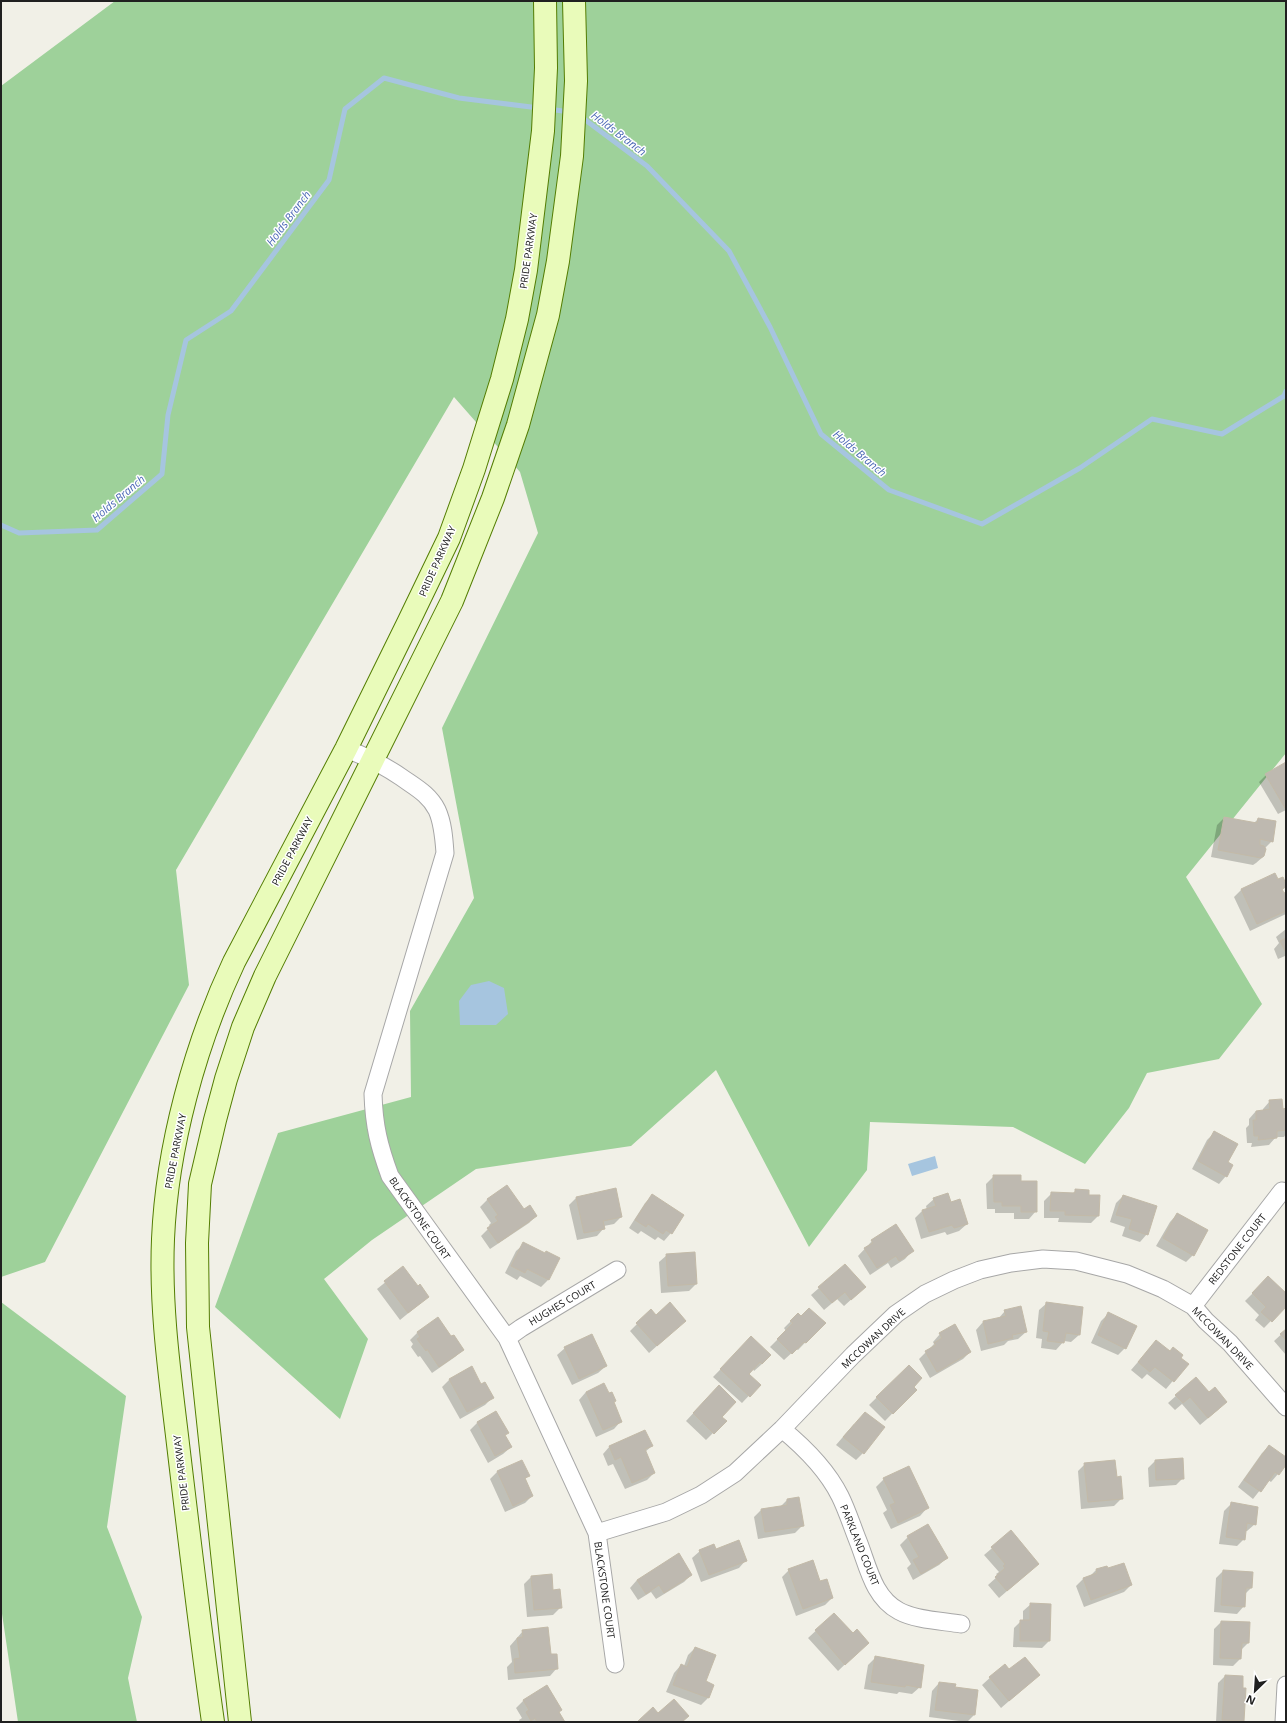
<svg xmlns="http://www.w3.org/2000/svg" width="1287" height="1723" viewBox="0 0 1287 1723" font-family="'Open Sans',sans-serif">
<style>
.forest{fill:#9ed19a}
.water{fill:#a6c5df}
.shadow{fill:#0003}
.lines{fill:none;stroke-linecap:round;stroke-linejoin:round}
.stream{stroke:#a6c5df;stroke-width:5}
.building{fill:#beb9b0;stroke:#c3baa8}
.street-casing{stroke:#a7a7a7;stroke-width:19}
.secondary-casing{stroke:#537d02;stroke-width:24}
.street{stroke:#fff;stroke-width:17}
.secondary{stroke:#e9fbba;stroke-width:22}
.labels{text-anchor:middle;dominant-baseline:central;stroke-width:3;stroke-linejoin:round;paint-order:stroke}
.street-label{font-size:10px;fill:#202020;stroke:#fff}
.water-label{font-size:11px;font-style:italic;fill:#4966b4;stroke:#fff}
</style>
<rect width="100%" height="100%" fill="#f1f0e7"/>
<path class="forest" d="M 115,1 L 1286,1 L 1286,753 L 1186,877 L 1262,1004 L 1219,1059 L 1147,1073 L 1129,1108 L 1085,1164 L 1013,1127 L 870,1122 L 867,1170 L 809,1247 L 716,1070 L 631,1146 L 476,1169 L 372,1240 L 324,1279 L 368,1339 L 340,1419 L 215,1307 L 278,1133 L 411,1097 L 410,1011 L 474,898 L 442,728 L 538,533 L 520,472 L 454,397 L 176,870 L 189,985 L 45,1262 L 1,1277 L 1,86 Z
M 1,1302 L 126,1396 L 107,1527 L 142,1617 L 128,1678 L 137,1722 L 18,1722 L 1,1607 Z"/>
<path class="water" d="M 489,981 L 504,988 L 508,1014 L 496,1025 L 460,1025 L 459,1001 L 471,985 Z
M 935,1156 L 938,1168 L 912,1176 L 908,1164 Z"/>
<path class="shadow" d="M 1286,763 L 1286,810 L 1278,814 L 1259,782 L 1266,775 Z
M 1224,818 L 1254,823 L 1258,819 L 1272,841 L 1265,848 L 1264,856 L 1256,863 L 1253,865 L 1211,857 L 1217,825 Z
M 1275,875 L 1277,881 L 1286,886 L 1282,890 L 1284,894 L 1286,893 L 1286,914 L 1250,931 L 1234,897 L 1241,890 Z
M 1286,929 L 1286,958 L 1285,956 L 1278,959 L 1274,949 L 1279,943 L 1276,937 Z
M 1270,1101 L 1282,1110 L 1286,1109 L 1286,1134 L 1284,1137 L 1276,1137 L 1269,1145 L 1251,1147 L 1252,1143 L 1247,1143 L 1246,1128 L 1249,1125 L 1249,1119 L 1256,1111 L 1263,1111 L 1263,1109 Z
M 1215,1132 L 1227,1163 L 1226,1176 L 1219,1184 L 1192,1169 L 1207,1140 Z
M 994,1176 L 1020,1182 L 1036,1211 L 1029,1219 L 1014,1219 L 1014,1213 L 995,1213 L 995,1209 L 987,1209 L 986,1184 Z
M 507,1187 L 523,1210 L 536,1216 L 529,1223 L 490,1249 L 481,1236 L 490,1227 L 489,1225 L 491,1223 L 480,1207 L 487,1200 Z
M 615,1189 L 621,1217 L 614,1224 L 604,1226 L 604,1228 L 597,1236 L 577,1240 L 569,1205 L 576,1198 Z
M 1076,1190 L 1088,1196 L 1098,1216 L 1091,1223 L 1058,1222 L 1059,1218 L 1044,1218 L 1044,1201 L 1052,1193 L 1072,1194 Z
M 652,1196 L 683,1215 L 671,1233 L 664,1241 L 658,1237 L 655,1240 L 641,1231 L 638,1234 L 629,1228 L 645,1203 Z
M 1123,1196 L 1147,1234 L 1140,1242 L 1122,1236 L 1125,1227 L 1110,1222 L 1116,1203 Z
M 934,1199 L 950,1203 L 967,1224 L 959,1231 L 947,1235 L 945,1232 L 921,1239 L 915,1218 L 922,1211 L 927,1210 L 926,1206 Z
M 1177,1214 L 1193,1255 L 1186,1262 L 1156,1246 L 1170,1222 Z
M 895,1226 L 912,1251 L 905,1259 L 891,1268 L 888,1263 L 870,1275 L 858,1256 L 872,1241 Z
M 524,1244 L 544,1254 L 559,1259 L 548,1280 L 541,1287 L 520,1276 L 517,1280 L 505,1273 L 516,1251 Z
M 667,1255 L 696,1284 L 689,1291 L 661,1293 L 659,1262 Z
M 403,1268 L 418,1287 L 428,1297 L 400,1320 L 377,1289 Z
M 1269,1277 L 1286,1294 L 1286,1305 L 1264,1328 L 1255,1320 L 1259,1315 L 1245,1301 Z
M 865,1287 L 844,1306 L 837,1299 L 824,1310 L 811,1295 L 819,1288 Z
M 1047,1303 L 1079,1335 L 1071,1342 L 1064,1341 L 1056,1350 L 1041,1348 L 1042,1339 L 1036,1338 L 1039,1310 Z
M 1005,1311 L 1026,1332 L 1018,1339 L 1008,1341 L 1004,1345 L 981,1351 L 976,1330 L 983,1322 L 998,1319 Z
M 798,1314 L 801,1317 L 824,1323 L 798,1350 L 796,1349 L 784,1360 L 770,1347 L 786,1331 L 784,1328 Z
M 1108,1314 L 1125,1348 L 1118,1355 L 1091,1343 L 1101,1321 Z
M 656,1316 L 677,1328 L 649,1353 L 630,1331 L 637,1324 Z
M 1286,1330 L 1286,1355 L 1274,1341 Z
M 417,1333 L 451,1338 L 463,1350 L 455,1357 L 432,1373 L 420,1356 L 418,1357 L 411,1347 L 413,1344 L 410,1340 Z
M 940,1334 L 970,1352 L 963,1359 L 930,1378 L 919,1359 L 934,1344 L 933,1342 Z
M 1156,1341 L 1169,1352 L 1173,1348 L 1180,1358 L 1187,1364 L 1166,1389 L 1147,1374 L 1142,1379 L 1131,1370 Z
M 744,1345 L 762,1364 L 754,1371 L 753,1369 L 748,1374 L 759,1385 L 742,1403 L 713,1377 Z
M 565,1348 L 606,1366 L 598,1373 L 572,1385 L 557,1355 Z
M 909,1366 L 912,1387 L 915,1390 L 885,1421 L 869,1405 Z
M 471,1367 L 481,1385 L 492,1398 L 485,1405 L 460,1419 L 442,1387 L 449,1380 Z
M 1196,1378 L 1219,1409 L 1200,1425 L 1182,1404 L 1175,1410 L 1168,1403 Z
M 604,1385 L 621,1421 L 614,1429 L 596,1437 L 579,1400 L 586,1392 Z
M 711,1394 L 721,1417 L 725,1421 L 706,1440 L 686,1421 Z
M 496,1413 L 507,1433 L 504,1436 L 511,1447 L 503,1454 L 488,1463 L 470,1430 L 477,1423 Z
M 854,1424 L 863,1453 L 856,1460 L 836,1445 Z
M 610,1446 L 652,1446 L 645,1452 L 654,1473 L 647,1480 L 625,1489 L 613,1464 L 608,1466 L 603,1454 Z
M 1269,1446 L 1286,1458 L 1286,1463 L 1278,1474 L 1271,1482 L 1268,1480 L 1253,1499 L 1238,1487 L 1262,1453 Z
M 521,1461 L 528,1476 L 524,1480 L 532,1496 L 525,1503 L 505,1512 L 490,1479 L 497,1472 Z
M 1155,1461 L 1183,1478 L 1176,1485 L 1149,1487 L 1148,1468 Z
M 1085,1464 L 1116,1478 L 1122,1498 L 1114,1506 L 1081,1509 L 1078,1471 Z
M 884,1479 L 927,1508 L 920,1516 L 891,1529 L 883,1513 L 887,1510 L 876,1487 Z
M 787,1500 L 803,1525 L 795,1533 L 758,1539 L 754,1517 L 761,1510 L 780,1507 Z
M 1232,1503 L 1255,1524 L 1247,1531 L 1245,1531 L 1244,1539 L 1237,1546 L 1219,1544 L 1224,1511 Z
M 928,1525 L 947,1558 L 939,1565 L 913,1580 L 907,1568 L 911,1564 L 900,1545 L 908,1537 Z
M 1011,1532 L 1038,1564 L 999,1598 L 988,1585 L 998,1576 L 996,1574 L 999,1572 L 984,1555 Z
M 715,1550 L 746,1560 L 739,1568 L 701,1582 L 692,1558 L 700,1551 Z
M 789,1570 L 820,1582 L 832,1598 L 825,1605 L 796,1616 L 782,1577 Z
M 1096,1570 L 1131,1585 L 1124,1592 L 1084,1607 L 1076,1586 L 1083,1579 L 1090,1576 Z
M 1223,1571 L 1252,1572 L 1251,1588 L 1245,1594 L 1244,1606 L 1237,1614 L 1214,1612 L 1216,1578 Z
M 691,1575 L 684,1582 L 656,1599 L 651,1592 L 638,1600 L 630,1588 L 637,1580 Z
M 531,1577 L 552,1591 L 561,1607 L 553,1615 L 527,1617 L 524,1584 Z
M 1031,1604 L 1050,1605 L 1049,1641 L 1042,1648 L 1013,1647 L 1014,1628 L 1021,1621 L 1023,1621 L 1023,1611 Z
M 834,1614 L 860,1650 L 838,1671 L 808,1638 Z
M 1221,1622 L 1248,1643 L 1241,1650 L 1240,1659 L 1233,1666 L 1213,1665 L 1214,1629 Z
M 523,1631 L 550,1655 L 557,1668 L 550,1676 L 508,1680 L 507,1667 L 512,1662 L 510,1646 Z
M 695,1648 L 705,1682 L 713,1685 L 708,1698 L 701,1705 L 666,1692 L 674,1673 L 681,1665 L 684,1666 L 688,1655 Z
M 875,1658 L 920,1687 L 912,1694 L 899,1692 L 897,1694 L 864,1689 L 868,1665 Z
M 1004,1665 L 1009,1671 L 1039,1675 L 1001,1708 L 982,1685 Z
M 1225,1676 L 1243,1721 L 1241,1722 L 1216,1722 L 1218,1683 Z
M 939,1683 L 954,1688 L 974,1715 L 967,1722 L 929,1717 L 932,1691 Z
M 546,1687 L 564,1722 L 520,1722 L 519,1720 L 522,1718 L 516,1708 L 523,1701 Z"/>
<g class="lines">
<path class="stream" d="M 549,109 L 569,112
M 580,116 L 647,166 L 729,251 L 770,327 L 821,434 L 889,490 L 982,524 L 1080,468 L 1152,419 L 1222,434 L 1284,396 L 1286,391
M 1,525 L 19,533 L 97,530 L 162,474 L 168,415 L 186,340 L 231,311 L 329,180 L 345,109 L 384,78 L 459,98 L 539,108"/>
</g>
<path class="building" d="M 1286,762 L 1286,807 L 1285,808 L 1265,774 Z
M 1224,817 L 1257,823 L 1258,818 L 1276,821 L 1273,842 L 1260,839 L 1260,845 L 1264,846 L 1266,849 L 1264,856 L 1261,858 L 1218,850 Z
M 1275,873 L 1278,879 L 1283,877 L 1286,884 L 1286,887 L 1282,889 L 1284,893 L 1286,892 L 1286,911 L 1257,924 L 1241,889 Z
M 1286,938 L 1286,953 L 1280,941 Z
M 1282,1099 L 1283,1109 L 1286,1108 L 1286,1130 L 1277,1131 L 1277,1138 L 1258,1140 L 1259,1136 L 1254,1136 L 1253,1120 L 1256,1120 L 1256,1111 L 1270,1109 L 1269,1100 Z
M 1214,1131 L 1238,1144 L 1228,1162 L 1233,1165 L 1227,1177 L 1198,1161 Z
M 993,1175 L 1021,1175 L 1021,1181 L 1037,1181 L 1037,1212 L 1021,1212 L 1021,1206 L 1002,1206 L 1002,1202 L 994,1202 Z
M 507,1185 L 524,1209 L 530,1205 L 537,1216 L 498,1243 L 487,1228 L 498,1221 L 495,1217 L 498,1215 L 487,1199 Z
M 616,1188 L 622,1217 L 603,1221 L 605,1229 L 584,1233 L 576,1197 Z
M 1075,1189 L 1089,1190 L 1089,1195 L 1100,1195 L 1099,1216 L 1065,1215 L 1065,1211 L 1050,1211 L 1051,1192 L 1075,1193 Z
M 948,1193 L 951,1202 L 960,1199 L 968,1224 L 954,1228 L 952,1225 L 929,1232 L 922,1210 L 936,1206 L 933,1198 Z
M 652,1194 L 684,1215 L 672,1234 L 666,1230 L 663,1234 L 648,1224 L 646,1227 L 635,1220 Z
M 1123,1195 L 1157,1206 L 1148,1235 L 1129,1229 L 1132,1219 L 1116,1215 Z
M 1177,1213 L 1208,1230 L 1194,1256 L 1163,1238 Z
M 896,1224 L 914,1251 L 899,1261 L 896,1256 L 877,1268 L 864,1248 L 873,1243 L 871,1240 Z
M 523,1242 L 545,1253 L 546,1251 L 560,1258 L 549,1280 L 527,1269 L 525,1273 L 511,1266 Z
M 695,1252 L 697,1284 L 668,1286 L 666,1254 Z
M 845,1264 L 866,1287 L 851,1300 L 845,1292 L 832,1303 L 818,1287 Z
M 403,1266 L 418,1286 L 420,1284 L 429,1297 L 408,1313 L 384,1281 Z
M 1268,1276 L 1286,1293 L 1286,1307 L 1272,1322 L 1261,1312 L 1266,1307 L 1252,1293 Z
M 670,1302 L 686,1321 L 657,1346 L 636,1323 L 651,1309 L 656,1315 Z
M 1046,1302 L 1083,1307 L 1080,1335 L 1066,1333 L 1064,1343 L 1047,1341 L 1049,1332 L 1043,1331 Z
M 1021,1306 L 1027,1332 L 1012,1335 L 1013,1338 L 988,1344 L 983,1321 L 1006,1316 L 1004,1310 Z
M 809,1308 L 826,1323 L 806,1343 L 804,1342 L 792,1354 L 777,1339 L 793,1323 L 790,1321 L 798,1313 L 801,1316 Z
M 1108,1312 L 1137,1326 L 1126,1349 L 1098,1335 Z
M 438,1317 L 451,1336 L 454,1335 L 464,1350 L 439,1367 L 427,1349 L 426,1351 L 417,1339 L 420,1337 L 417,1332 Z
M 955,1324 L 971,1352 L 937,1372 L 925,1351 L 936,1345 L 934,1343 L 942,1338 L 939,1333 Z
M 1286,1329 L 1286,1340 L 1280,1334 Z
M 592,1334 L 607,1366 L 579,1379 L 564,1347 Z
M 751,1336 L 771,1355 L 762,1364 L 760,1362 L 749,1374 L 761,1385 L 750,1397 L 720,1369 Z
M 1156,1340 L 1170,1351 L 1173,1347 L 1183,1355 L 1181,1358 L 1189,1364 L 1174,1382 L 1155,1367 L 1150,1372 L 1138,1362 Z
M 909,1365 L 922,1378 L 914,1387 L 917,1390 L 893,1414 L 876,1397 Z
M 472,1366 L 481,1384 L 485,1382 L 494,1398 L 467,1412 L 449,1379 Z
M 1196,1377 L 1209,1392 L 1215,1387 L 1227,1402 L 1208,1418 L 1190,1397 L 1183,1403 L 1175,1395 Z
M 604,1383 L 609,1393 L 612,1392 L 616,1401 L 614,1402 L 622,1422 L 603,1430 L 586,1392 Z
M 719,1385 L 736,1402 L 722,1417 L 727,1421 L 714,1434 L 693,1413 Z
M 496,1411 L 509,1433 L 505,1435 L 512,1447 L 495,1456 L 477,1422 Z
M 865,1412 L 885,1427 L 864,1454 L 843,1437 Z
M 645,1430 L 653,1446 L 645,1449 L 655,1473 L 632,1483 L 621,1457 L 615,1460 L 609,1446 Z
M 1269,1445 L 1286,1457 L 1286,1465 L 1279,1475 L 1275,1472 L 1261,1492 L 1244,1480 Z
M 1183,1458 L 1184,1479 L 1156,1480 L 1155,1460 Z
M 522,1460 L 530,1476 L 525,1478 L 533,1496 L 513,1506 L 497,1471 Z
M 1115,1460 L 1117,1477 L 1121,1476 L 1123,1499 L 1088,1502 L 1084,1463 Z
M 909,1466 L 929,1508 L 898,1523 L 890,1505 L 895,1503 L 883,1478 Z
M 799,1497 L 804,1526 L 765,1532 L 761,1509 L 787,1505 L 787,1499 Z
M 1231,1502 L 1258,1507 L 1256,1525 L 1247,1523 L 1245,1540 L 1226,1537 Z
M 928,1524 L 948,1558 L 921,1574 L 913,1560 L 919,1557 L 907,1536 Z
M 1011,1530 L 1039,1564 L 1007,1591 L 995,1577 L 1005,1568 L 1003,1566 L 1005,1564 L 991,1547 Z
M 739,1540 L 747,1561 L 709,1575 L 699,1550 L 714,1544 L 716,1549 Z
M 679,1553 L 692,1575 L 664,1593 L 659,1585 L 646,1594 L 637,1580 Z
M 813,1560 L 820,1581 L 827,1579 L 833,1598 L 803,1609 L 788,1569 Z
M 1124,1563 L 1132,1585 L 1091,1600 L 1083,1578 L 1097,1573 L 1096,1569 L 1107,1566 L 1108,1568 Z
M 1223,1570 L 1253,1572 L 1252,1588 L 1246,1588 L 1245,1607 L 1221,1605 Z
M 552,1574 L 553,1590 L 560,1589 L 562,1608 L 534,1610 L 531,1576 Z
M 1030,1603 L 1051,1604 L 1050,1641 L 1020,1641 L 1020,1620 L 1030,1620 Z
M 834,1613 L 853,1633 L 857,1629 L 869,1643 L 845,1665 L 815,1630 Z
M 1221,1621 L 1250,1622 L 1249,1643 L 1242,1643 L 1241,1659 L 1220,1658 Z
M 548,1627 L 551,1654 L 557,1654 L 558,1669 L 515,1673 L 514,1659 L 520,1658 L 517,1638 L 523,1637 L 522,1630 Z
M 695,1647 L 716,1655 L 706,1681 L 714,1685 L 709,1698 L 673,1685 L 681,1664 L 687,1667 Z
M 875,1656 L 924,1665 L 921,1688 L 906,1685 L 905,1687 L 871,1682 Z
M 1025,1657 L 1040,1675 L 1009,1701 L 989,1677 L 1005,1664 L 1009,1669 Z
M 1225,1675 L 1243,1676 L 1243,1688 L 1246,1688 L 1244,1721 L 1222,1720 Z
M 939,1682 L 956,1684 L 955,1687 L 978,1690 L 975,1715 L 935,1710 Z
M 547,1685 L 562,1710 L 559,1712 L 565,1722 L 537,1722 L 535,1718 L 531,1721 L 526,1712 L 529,1710 L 523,1700 Z
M 674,1699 L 689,1716 L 682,1722 L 639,1722 L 638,1721 L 653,1707 L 658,1713 Z"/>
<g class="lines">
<g class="street-casing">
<path id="street" d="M 346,749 C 368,757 382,764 401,777 C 415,787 429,794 437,810 C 443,823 444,839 445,853 L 373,1094 C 374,1126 379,1146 390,1176 L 507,1338 L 597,1533 L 615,1664
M 1193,1306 L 1282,1191
M 507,1338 L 521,1328 L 617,1270
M 782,1429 C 804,1447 827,1470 840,1496 C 847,1510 852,1526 858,1541 C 868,1566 873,1597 899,1611 C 915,1620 943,1621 961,1624
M 597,1533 L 666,1512 L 701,1495 L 735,1473 L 782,1429 L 853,1355 L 896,1314 L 925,1294 L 954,1280 L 980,1270 L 1011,1263 L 1043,1259 L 1076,1261 L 1127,1274 L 1163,1289 L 1193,1306 L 1206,1321 L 1230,1343 L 1286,1407
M 1284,1722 L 1286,1685"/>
</g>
<g class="secondary-casing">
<path id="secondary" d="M 213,1722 C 200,1630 189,1537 178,1444 C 170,1376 160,1308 163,1239 C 167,1147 195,1045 234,962 L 346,749 L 408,623 L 449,538 L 474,469 L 502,379 L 517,319 L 526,270 L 543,131 L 546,68 L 545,1
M 240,1722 L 198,1327 L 197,1243 L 200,1184 L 215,1120 L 226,1079 L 243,1027 L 265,976 L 452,601 L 493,498 L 518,425 L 548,315 L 558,261 L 572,156 L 576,81 L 574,1"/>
</g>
<use href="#street" class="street"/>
<use href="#secondary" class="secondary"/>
</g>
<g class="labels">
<g class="street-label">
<text transform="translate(528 251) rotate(-82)">PRIDE PARKWAY</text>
<text transform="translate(437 561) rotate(-66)">PRIDE PARKWAY</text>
<text transform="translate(292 851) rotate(-62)">PRIDE PARKWAY</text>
<text transform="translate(175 1151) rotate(-79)">PRIDE PARKWAY</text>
<text transform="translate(420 1218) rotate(55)">BLACKSTONE COURT</text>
<text transform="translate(1237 1249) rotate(-52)">REDSTONE COURT</text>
<text transform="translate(562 1303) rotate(-31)">HUGHES COURT</text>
<text transform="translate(873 1338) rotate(-43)">MCCOWAN DRIVE</text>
<text transform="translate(1223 1338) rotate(46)">MCCOWAN DRIVE</text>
<text transform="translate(181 1473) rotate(-97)">PRIDE PARKWAY</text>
<text transform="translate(860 1545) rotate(68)">PARKLAND COURT</text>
<text transform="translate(605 1590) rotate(82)">BLACKSTONE COURT</text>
</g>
<g class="water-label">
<text transform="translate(619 133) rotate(37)">Holds Branch</text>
<text transform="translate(288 218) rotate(-53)">Holds Branch</text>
<text transform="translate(860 453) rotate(40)">Holds Branch</text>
<text transform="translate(118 498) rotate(-40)">Holds Branch</text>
</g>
</g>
<rect width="1287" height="1723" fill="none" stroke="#202020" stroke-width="4"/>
<g transform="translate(1255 1691) rotate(205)" stroke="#ffffff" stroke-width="3" paint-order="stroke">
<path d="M0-3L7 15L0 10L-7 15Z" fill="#202020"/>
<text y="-6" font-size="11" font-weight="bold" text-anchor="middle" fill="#202020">N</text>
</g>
</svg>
